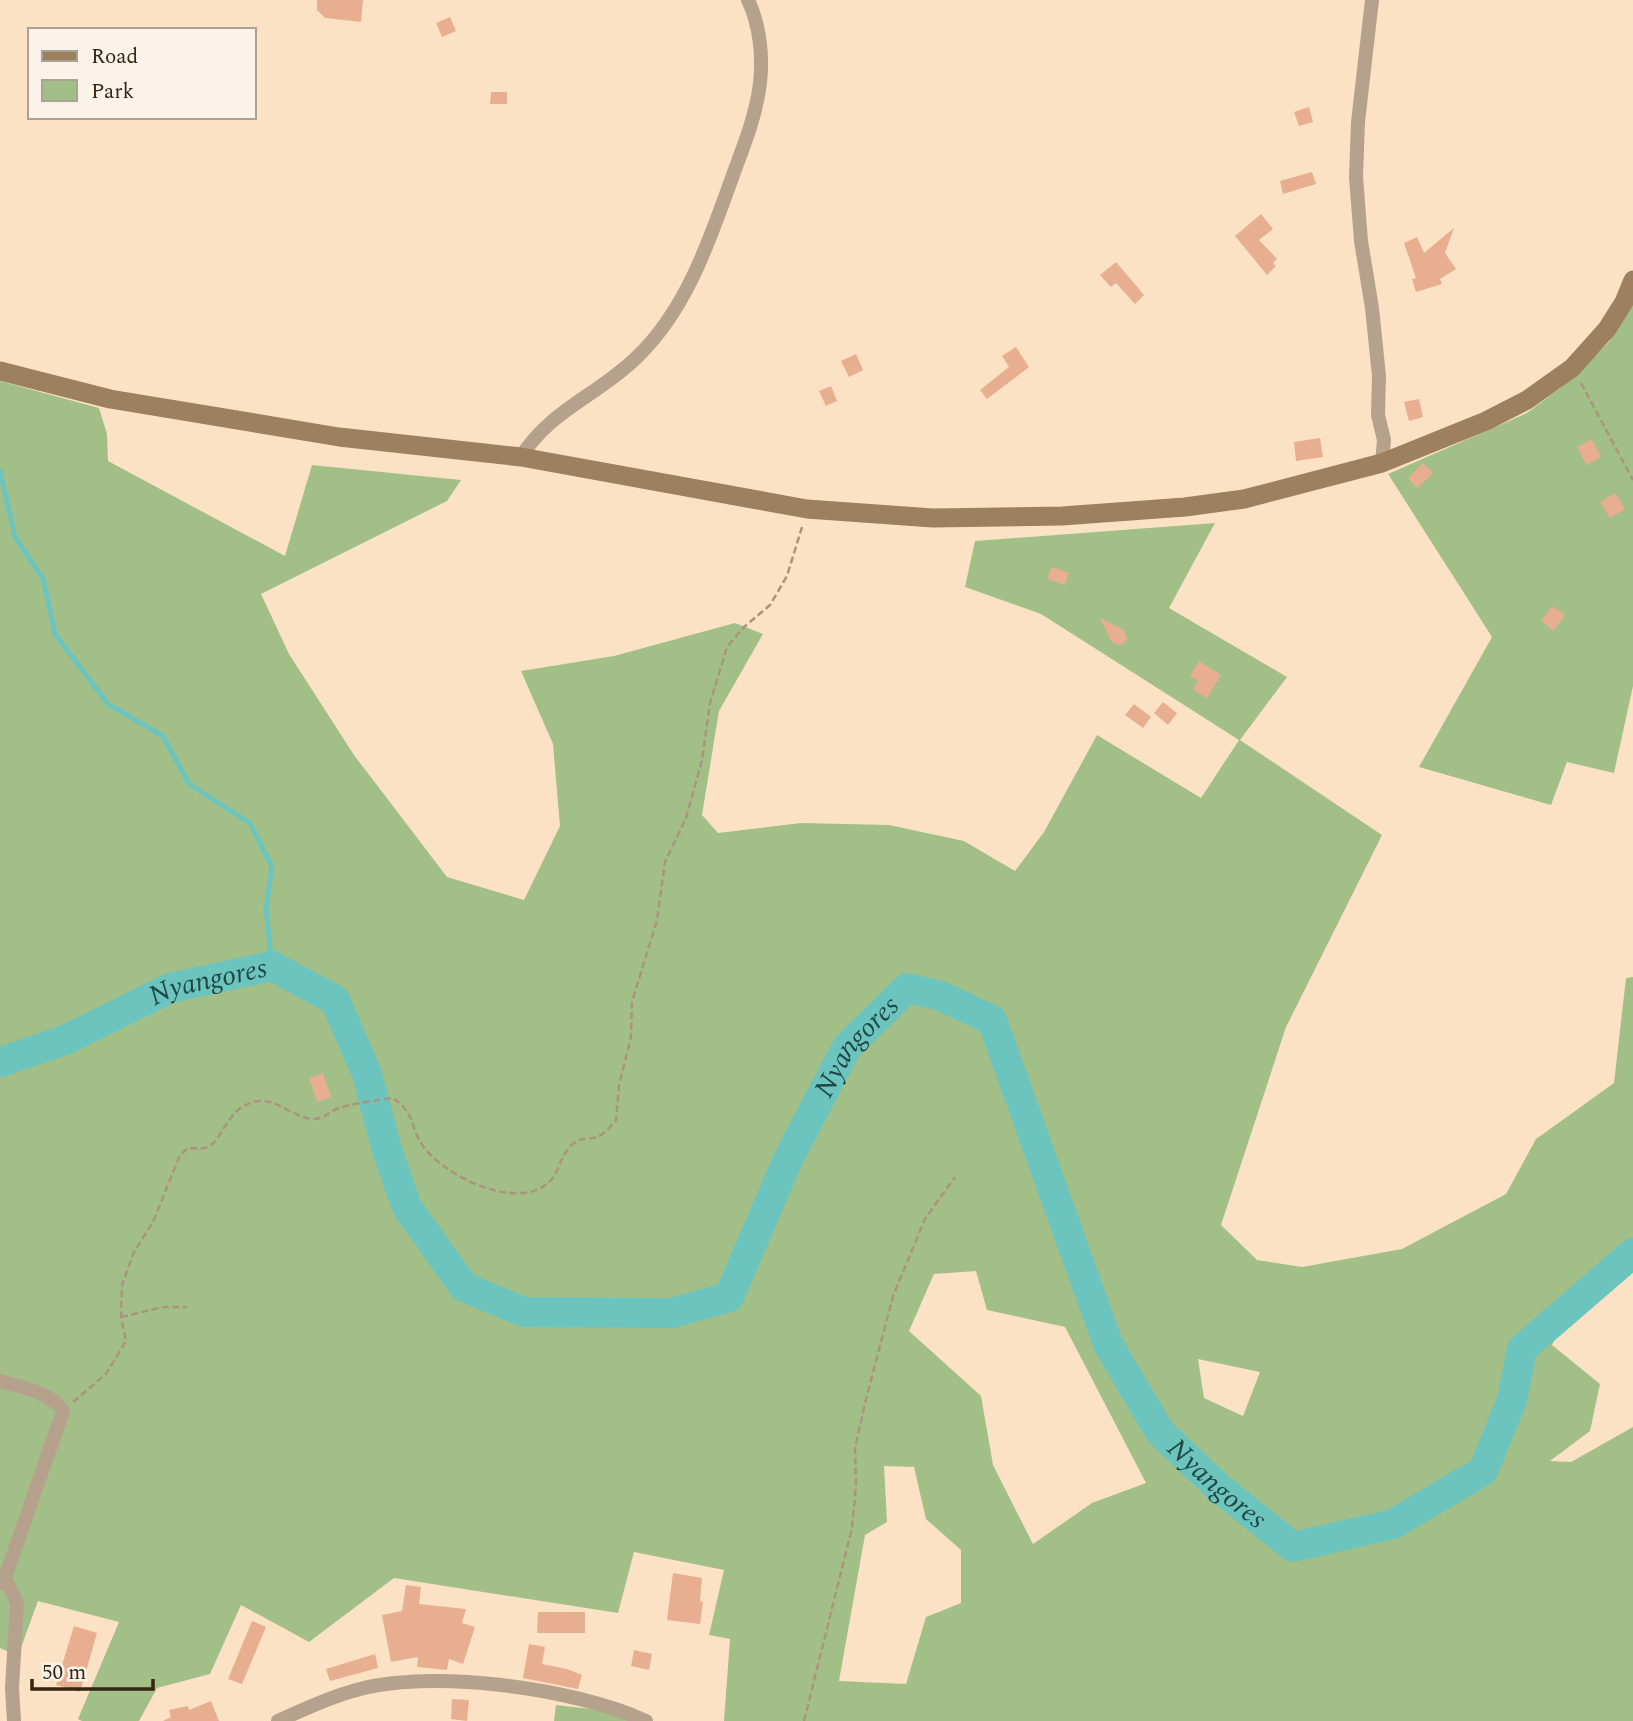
<svg xmlns="http://www.w3.org/2000/svg" width="1633" height="1721" viewBox="0 0 1633 1721" font-family="Spectral,serif">
<style>
.green{fill:#a3bf88;fill-rule:evenodd}
.lines{fill:none;stroke-linecap:round;stroke-linejoin:round}
.stream{stroke:#6cc4be;stroke-width:5}
.river{stroke:#6cc4be;stroke-width:30}
.building{fill:#e7ae8f}
.path{stroke:#aa947b;stroke-width:2.5;stroke-dasharray:7 3.5;stroke-linecap:butt}
.street{stroke:#b6a28c;stroke-width:14}
.secondary{stroke:#9d805f;stroke-width:19}
.labels{text-anchor:middle;dominant-baseline:central;stroke-width:6;stroke-linejoin:round;paint-order:stroke}
.water-label{font-size:28px;font-style:italic;fill:#1f4845;stroke:#fbf3e9}
</style>
<rect width="100%" height="100%" fill="#fce2c5"/>
<path class="green" d="M 1633,302 L 1633,686 L 1614,773 L 1567,762 L 1551,805 L 1419,767 L 1492,637 L 1388,474 L 1527,413 L 1571,380 L 1609,342 Z
M 0,381 L 99,408 L 107,434 L 108,461 L 285,556 L 312,465 L 461,480 L 447,501 L 261,594 L 289,654 L 354,755 L 447,877 L 524,900 L 560,826 L 553,744 L 521,671 L 614,656 L 735,623 L 763,634 L 719,711 L 702,815 L 718,833 L 801,823 L 889,825 L 964,841 L 1015,871 L 1044,832 L 1097,735 L 1201,798 L 1239,740 L 1041,614 L 965,587 L 975,541 L 1215,523 L 1169,608 L 1287,677 L 1240,740 L 1382,835 L 1286,1027 L 1221,1225 L 1257,1260 L 1302,1267 L 1402,1249 L 1506,1194 L 1536,1139 L 1614,1083 L 1626,978 L 1633,977 L 1633,1261 L 1563,1323 L 1552,1345 L 1600,1384 L 1590,1431 L 1550,1461 L 1571,1462 L 1633,1427 L 1633,1721 L 724,1721 L 730,1639 L 709,1635 L 724,1570 L 634,1552 L 618,1613 L 394,1578 L 309,1642 L 241,1605 L 210,1674 L 157,1688 L 139,1721 L 82,1721 L 78,1719 L 119,1622 L 38,1601 L 18,1656 L 0,1648 ZM 976,1271 L 987,1310 L 1065,1327 L 1146,1483 L 1092,1503 L 1033,1544 L 993,1465 L 981,1396 L 909,1331 L 934,1274 ZM 1198,1359 L 1260,1372 L 1243,1416 L 1204,1398 ZM 884,1466 L 914,1467 L 926,1519 L 961,1550 L 961,1603 L 926,1617 L 906,1684 L 839,1681 L 865,1535 L 887,1522 Z
M 556,1705 L 643,1715 L 648,1721 L 554,1721 Z"/>
<g class="lines">
<path class="stream" d="M 0,471 L 15,537 L 43,579 L 55,634 L 108,704 L 163,736 L 189,784 L 250,823 L 272,867 L 266,908 L 272,966"/>
<path class="river" id="s1" d="M 0,1062 L 65,1040 L 170,988 L 272,966 L 335,1000 L 367,1074 L 387,1150 L 407,1207 L 464,1287 L 524,1312 L 672,1313 L 729,1297 L 789,1157 L 847,1047 L 907,988 L 941,996 L 992,1020 L 1108,1344 L 1160,1432 L 1218,1487 L 1293,1547 L 1393,1524 L 1483,1471 L 1512,1400 L 1522,1349 L 1633,1253"/>
</g>
<path class="building" d="M 317,0 L 363,0 L 361,22 L 325,18 L 317,10 Z
M 450,17 L 456,31 L 442,37 L 436,23 Z
M 491,92 L 507,92 L 507,104 L 490,104 Z
M 1309,107 L 1313,122 L 1299,126 L 1294,112 Z
M 1312,172 L 1316,184 L 1283,194 L 1280,181 Z
M 1261,214 L 1273,229 L 1259,240 L 1277,259 L 1273,263 L 1276,266 L 1267,275 L 1235,236 Z
M 1454,228 L 1445,253 L 1456,269 L 1440,279 L 1442,284 L 1416,292 L 1412,279 L 1416,278 L 1404,243 L 1417,237 L 1424,253 Z
M 1116,262 L 1144,295 L 1135,304 L 1116,283 L 1111,287 L 1100,275 Z
M 1016,347 L 1029,367 L 987,399 L 980,390 L 1009,367 L 1002,356 Z
M 856,354 L 863,370 L 849,377 L 841,361 Z
M 831,386 L 837,401 L 826,406 L 819,391 Z
M 1419,399 L 1423,417 L 1409,421 L 1404,402 Z
M 1320,438 L 1323,457 L 1296,461 L 1294,442 Z
M 1592,439 L 1601,457 L 1586,465 L 1577,447 Z
M 1423,463 L 1433,473 L 1417,488 L 1408,478 Z
M 1615,493 L 1625,509 L 1610,518 L 1600,502 Z
M 1052,567 L 1069,573 L 1065,585 L 1047,579 Z
M 1552,606 L 1565,615 L 1554,631 L 1541,621 Z
M 1100,618 L 1124,630 L 1127,639 L 1123,644 L 1118,645 L 1111,641 Z
M 1199,661 L 1221,675 L 1207,698 L 1193,690 L 1198,681 L 1190,676 Z
M 1163,702 L 1177,713 L 1168,725 L 1154,713 Z
M 1134,704 L 1151,717 L 1143,728 L 1125,715 Z
M 323,1073 L 331,1097 L 317,1102 L 309,1078 Z
M 673,1573 L 702,1578 L 700,1601 L 703,1602 L 700,1624 L 667,1620 Z
M 406,1585 L 421,1587 L 419,1604 L 466,1609 L 462,1623 L 475,1627 L 463,1664 L 449,1659 L 447,1670 L 417,1667 L 418,1657 L 391,1662 L 382,1615 L 402,1611 Z
M 538,1612 L 585,1612 L 585,1633 L 537,1633 Z
M 252,1621 L 266,1627 L 242,1684 L 228,1679 Z
M 74,1626 L 97,1633 L 80,1692 L 56,1685 Z
M 529,1644 L 545,1647 L 542,1664 L 567,1669 L 582,1675 L 578,1689 L 523,1678 Z
M 634,1650 L 652,1654 L 649,1670 L 631,1666 Z
M 375,1654 L 378,1668 L 330,1681 L 326,1669 Z
M 452,1699 L 469,1700 L 467,1721 L 451,1719 Z
M 211,1701 L 219,1721 L 163,1721 L 171,1717 L 169,1710 L 188,1706 L 189,1710 Z"/>
<g class="lines">
<path class="path" d="M 1581,383 L 1633,480
M 121,1317 L 163,1307 L 187,1307
M 73,1402 L 106,1374 L 126,1341 L 121,1317 L 122,1285 L 134,1252 L 153,1222 L 180,1155 L 188,1148 C 193,1148 199,1149 204,1148 C 223,1145 223,1111 253,1102 C 277,1096 291,1118 314,1119 C 324,1119 330,1111 339,1108 C 355,1103 374,1101 392,1098 C 416,1112 409,1126 423,1146 C 444,1176 516,1211 548,1183 C 560,1173 560,1153 574,1143 C 581,1137 591,1140 599,1136 C 605,1133 611,1126 616,1121 L 619,1085 L 631,1037 L 632,1002 L 657,920 L 665,862 L 686,818 L 702,760 L 710,703 L 727,647 L 744,627 L 770,605 L 787,576 L 802,527
M 804,1721 L 852,1528 L 856,1486 L 855,1449 L 865,1403 L 893,1296 L 925,1219 L 955,1177"/>
<path class="street" d="M 1372,0 L 1358,122 L 1356,177 L 1361,241 L 1372,308 L 1379,376 L 1378,415 L 1384,440 L 1382,463
M 521,457 C 550,410 600,394 637,357 C 687,309 710,239 733,175 C 744,145 756,116 760,83 C 763,56 760,25 748,0
M 0,1381 C 20,1387 51,1392 63,1411 L 5,1578 L 0,1583
M 5,1578 L 17,1603 L 12,1688 L 14,1721
M 278,1721 C 303,1710 327,1698 353,1691 C 429,1668 574,1688 646,1721"/>
<path class="secondary" d="M 0,371 L 110,399 L 339,437 L 521,457 L 807,509 L 933,518 L 1062,516 L 1185,507 L 1244,499 L 1382,463 L 1486,421 L 1527,400 L 1572,368 L 1607,329 L 1624,302 L 1633,280"/>
</g>
<g class="labels">
<g class="water-label">
<text stroke="none"><textPath href="#s1" startOffset="224">Nyangores</textPath></text>
<text stroke="none"><textPath href="#s1" startOffset="1234">Nyangores</textPath></text>
<text stroke="none"><textPath href="#s1" startOffset="1927">Nyangores</textPath></text>
</g>
</g>
<rect x="28" y="28" width="228" height="91" fill="#fbf3e9" stroke="#aca193" stroke-width="2"/>
<rect x="42" y="51" width="35" height="10" fill="#9d805f" stroke="#aca193" stroke-width="2"/>
<text x="91" y="63" font-size="21" fill="#352511">Road</text>
<rect x="42" y="80" width="35" height="21" fill="#a3bf88" stroke="#aca193" stroke-width="2"/>
<text x="91" y="98" font-size="21" fill="#352511">Park</text>
<path d="M32 1679v10h121v-10" fill="none" stroke="#352511" stroke-width="3.5"/>
<text x="42" y="1679" font-size="21" fill="#352511" stroke="#fbf3e9" stroke-width="5" paint-order="stroke">50 m</text>
</svg>
